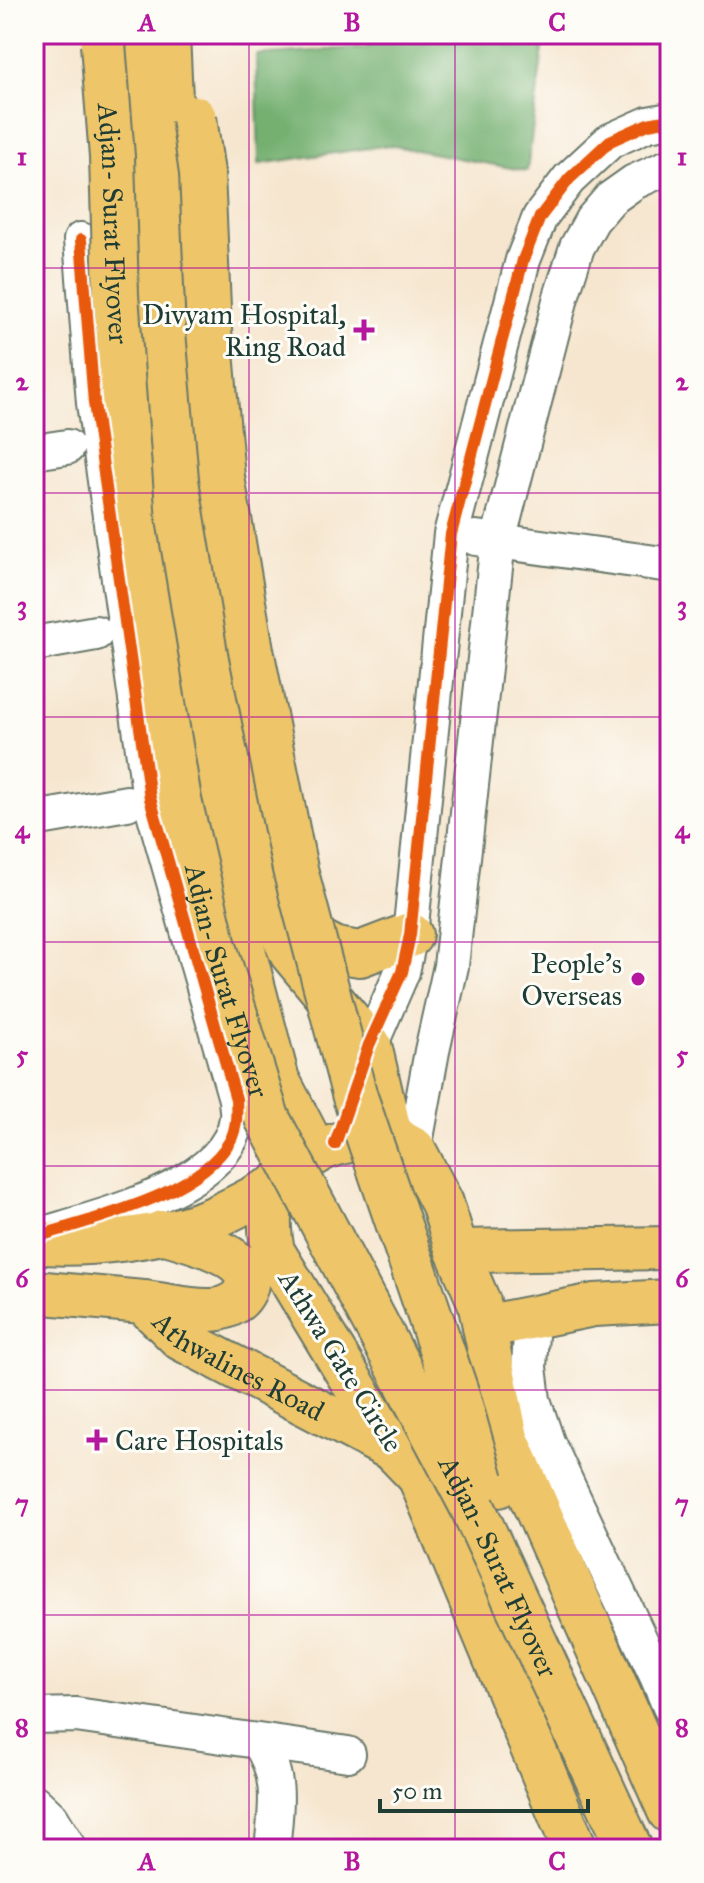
<svg xmlns="http://www.w3.org/2000/svg" width="704" height="1883" viewBox="0 0 704 1883" font-family="'IM FELL Great Primer',serif">
<style>
.forest{fill:#74b071;stroke:#4a7652;stroke-width:2}
.lines{fill:none;stroke-linecap:round;stroke-linejoin:round}
.minor-casing{stroke:#6a786a;stroke-width:38}
.major-casing{stroke:#6a786a;stroke-width:46}
.highway-casing{stroke:#6a786a;stroke-width:48}
.minor{stroke:#fff;stroke-width:34}
.major{stroke:#eec569;stroke-width:42}
.highway{stroke:#eec569;stroke-width:44}
.highway-bridge-casing{stroke:#6a786a;stroke-width:48;stroke-linecap:butt}
.highway-bridge{stroke:#eec569;stroke-width:44}
.cycleway-casing{stroke:#fdfcf7;stroke-width:17}
.cycleway{stroke:#e8590c;stroke-width:12}
.grid{fill:none;stroke:#b5179e;stroke-width:2;stroke-opacity:0.55}
.poi-dot{fill:#b5179e;stroke:#fdfcf7;stroke-width:3}
.labels{text-anchor:middle;dominant-baseline:central;stroke-width:6;stroke-linejoin:round;paint-order:stroke}
.street-label{font-size:28px;fill:#1f3d34;stroke:#fdfcf7}
.poi-label{font-size:28px;fill:#1f3d34;stroke:#fdfcf7;text-anchor:end}
.neatline{fill:none;stroke:#b5179e;stroke-width:3}
.grid-label{font-size:26px;text-anchor:middle;font-weight:bold;fill:#b5179e}
</style>
<rect width="100%" height="100%" fill="#fdfcf7"/>
<filter id="ink" filterUnits="userSpaceOnUse"><feTurbulence type="fractalNoise" baseFrequency=".0125" numOctaves="2"/><feDisplacementMap in="SourceGraphic" scale="16" xChannelSelector="R" yChannelSelector="G"/><feConvolveMatrix kernelMatrix="1 2 1 2 8 2 1 2 1" color-interpolation-filters="sRGB"/></filter>
<filter id="wash" filterUnits="userSpaceOnUse"><feTurbulence type="fractalNoise" baseFrequency=".006" numOctaves="4" result="noise"/><feDisplacementMap in="SourceGraphic" scale="32" xChannelSelector="R" yChannelSelector="G"/><feGaussianBlur stdDeviation="1.8" result="paint"/><feColorMatrix in="noise" values="0 0 0 0 0 0 0 0 0 0 0 0 0 0 0 0 0 1.4 0 .05"/><feComposite in="paint" operator="in"/></filter>
<g filter="url(#wash)">
<rect width="100%" height="100%" fill="#f6e6cf"/>
<path class="forest" d="M 367,34 L 545,34 L 527,171 L 389,145 L 259,164 L 256,55 L 368,47 Z"/>
</g>
<g filter="url(#ink)">
<g class="lines">
<g class="minor-casing">
<path id="minor" d="M 34,452 L 67,447
M 476,538 L 670,565
M 34,644 L 96,633
M 34,819 L 127,803
M 362,1064 L 402,972 L 410,935 L 451,534 L 523,260 L 540,217 L 569,179 L 610,141 L 648,124 L 670,120
M 414,1149 L 432,1051 L 451,966 L 498,541 L 561,297 L 577,247 L 592,220 L 610,199 L 634,182 L 670,166
M 38,1236 C 94,1218 229,1188 237,1118 C 238,1112 236,1105 236,1099 L 150,798 L 94,403 L 81,240
M 532,1317 L 529,1367 L 533,1400 L 547,1442 L 657,1676
M 670,1679 L 657,1676 L 670,1707
M 34,1716 L 76,1715 L 348,1754
M 258,1741 C 283,1776 276,1808 272,1849
M 34,1802 L 51,1818 L 70,1849"/>
</g>
<g class="major-casing">
<g id="major">
<path d="M 390,1136 L 414,1149 L 442,1203 L 457,1251 L 479,1302 L 508,1443 L 498,1486 L 445,1494 L 421,1479 L 394,1451 L 273,1251 C 262,1198 279,1162 334,1145 C 351,1139 372,1139 390,1136 Z"/>
<path d="M 34,1242 C 82,1248 168,1237 213,1218 C 234,1209 254,1197 275,1187"/>
<path d="M 457,1251 L 670,1248"/>
<path id="s1" d="M 34,1292 L 143,1302 L 181,1339 L 393,1450"/>
<path d="M 143,1302 C 165,1304 189,1311 211,1310 C 222,1310 237,1304 243,1294 C 266,1257 185,1239 162,1232"/>
<path d="M 484,1327 L 594,1305 L 670,1301"/>
</g>
</g>
<g class="highway-casing">
<path id="highway" d="M 130,34 L 153,510 L 180,623 L 224,878 L 277,1080 L 315,1153
M 167,34 L 187,464 L 209,609 L 253,842 L 269,901 L 292,953 L 369,1045 L 390,1136
M 287,925 L 336,950 L 360,954 L 410,935
M 508,1443 L 670,1811
M 421,1479 L 575,1849"/>
</g>
<use href="#minor" class="minor"/>
<use href="#major" class="major"/>
<use href="#highway" class="highway"/>
<g class="highway-bridge-casing">
<g id="highway-bridge">
<path id="s2" d="M 103,44 L 112,157 L 116,295 L 133,522 L 179,800 L 213,943 L 267,1118 L 471,1504 L 630,1849"/>
<path d="M 194,118 L 202,173 L 209,330 L 222,477 L 251,650 L 295,869 L 355,1097 L 457,1395 L 481,1480"/>
</g>
</g>
<use href="#highway-bridge" class="highway-bridge"/>
<g class="cycleway-casing">
<path id="cycleway" d="M 335,1144 L 369,1045 L 402,972 L 410,935 L 451,534 L 523,260 L 540,217 L 569,179 L 610,141 L 648,124 L 670,120
M 34,1238 C 92,1218 197,1197 230,1141 C 237,1128 237,1114 236,1099 L 150,798 L 94,403 L 81,240"/>
</g>
<use href="#cycleway" class="cycleway"/>
</g>
</g>
<path class="grid" d="M 249,34 L 249,1849M 455,34 L 455,1849M 34,268 L 670,268M 34,493 L 670,493M 34,717 L 670,717M 34,942 L 670,942M 34,1166 L 670,1166M 34,1390 L 670,1390M 34,1615 L 670,1615"/>
<g class="poi-dot">
<path d="M360 318h8v8h8v8h-8v8h-8v-8h-8v-8h8z"/>
<circle cx="638" cy="979" r="8"/>
<path d="M93 1428h8v8h8v8h-8v8h-8v-8h-8v-8h8z"/>
</g>
<g class="labels">
<g class="street-label">
<text stroke="none"><textPath href="#s2" startOffset="180">Adjan- Surat Flyover</textPath></text>
<text stroke="none"><textPath href="#s2" startOffset="948">Adjan- Surat Flyover</textPath></text>
<text transform="translate(341 1361) rotate(58)">Athwa Gate Circle</text>
<text stroke="none"><textPath href="#s1" startOffset="226">Athwalines Road</textPath></text>
<text stroke="none"><textPath href="#s2" startOffset="1596">Adjan- Surat Flyover</textPath></text>
</g>
<g class="poi-label">
<text x="346" y="314">Divyam Hospital,<tspan x="346" dy="32">Ring Road</tspan></text>
<text x="622" y="963">People's<tspan x="622" dy="32">Overseas</tspan></text>
<text x="115" y="1440" text-anchor="start">Care Hospitals</text>
</g>
</g>
<rect width="704" height="1883" fill="none" stroke="#fdfcf7" stroke-width="88"/>
<path d="M380 1799v12h208v-12" fill="none" stroke="#1f3d34" stroke-width="4"/>
<text x="392" y="1799" font-size="24" fill="#1f3d34" stroke="#fdfcf7" stroke-width="6" paint-order="stroke">50 m</text>
<rect x="44" y="44" width="616" height="1795" class="neatline"/>
<g class="grid-label">
<text x="147" y="31">A</text>
<text x="352" y="31">B</text>
<text x="557" y="31">C</text>
<text x="22" y="165">1</text>
<text x="682" y="165">1</text>
<text x="22" y="390">2</text>
<text x="682" y="390">2</text>
<text x="22" y="614">3</text>
<text x="682" y="614">3</text>
<text x="22" y="838">4</text>
<text x="682" y="838">4</text>
<text x="22" y="1063">5</text>
<text x="682" y="1063">5</text>
<text x="22" y="1287">6</text>
<text x="682" y="1287">6</text>
<text x="22" y="1512">7</text>
<text x="682" y="1512">7</text>
<text x="22" y="1736">8</text>
<text x="682" y="1736">8</text>
<text x="147" y="1870">A</text>
<text x="352" y="1870">B</text>
<text x="557" y="1870">C</text>
</g>
</svg>
